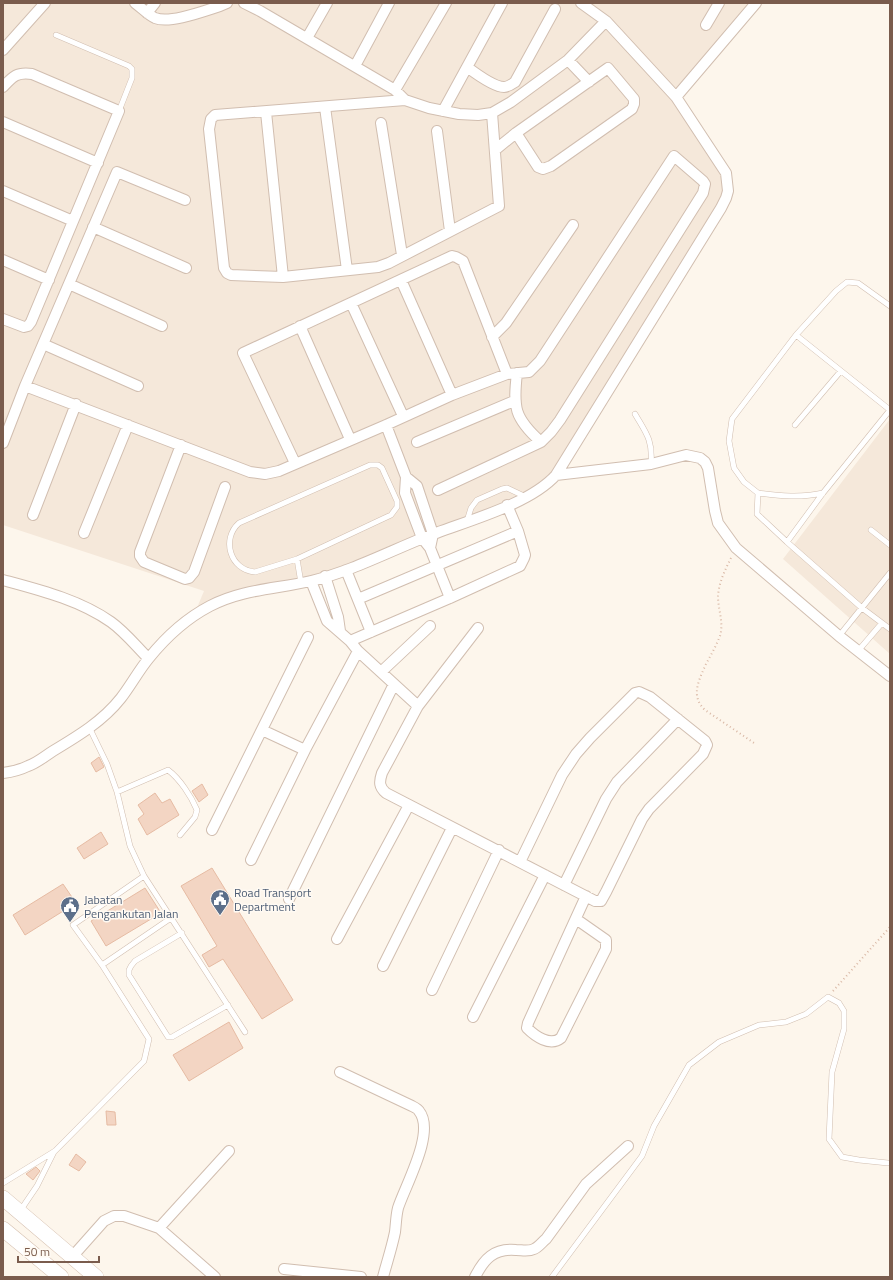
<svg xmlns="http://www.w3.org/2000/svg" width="893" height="1280" viewBox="0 0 893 1280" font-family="'Titillium Web',sans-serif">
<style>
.residential{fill:#f5e8da}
.building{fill:#f3d5c3;stroke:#e6bba3}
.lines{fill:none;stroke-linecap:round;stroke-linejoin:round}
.lane-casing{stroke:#d1beb0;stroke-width:6}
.street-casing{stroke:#d1beb0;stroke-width:12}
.secondary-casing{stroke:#d6c0b0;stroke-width:16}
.path{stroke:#d9b8a5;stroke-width:2;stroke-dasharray:1 3;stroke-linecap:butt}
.lane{stroke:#fff;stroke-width:5}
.street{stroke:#fff;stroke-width:10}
.secondary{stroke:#fff;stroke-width:15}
.labels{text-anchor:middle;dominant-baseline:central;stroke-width:3;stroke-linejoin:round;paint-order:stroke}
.service-label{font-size:12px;fill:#4e5e75;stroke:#fffaf3;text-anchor:start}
</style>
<rect width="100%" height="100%" fill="#fdf6ec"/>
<path class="residential" d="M 3,3 L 754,3 L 676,97 L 726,173 L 728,191 L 569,453 L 538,491 L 346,570 L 260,589 L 194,615 L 204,591 L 3,525 Z
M 890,419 L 890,654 L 783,559 Z"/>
<path class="building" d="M 99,757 L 104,767 L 96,772 L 91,763 Z
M 202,784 L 208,795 L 199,802 L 192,791 Z
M 155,793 L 162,803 L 170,799 L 179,815 L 147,835 L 138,819 L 144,814 L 138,805 Z
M 101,832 L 108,844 L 84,859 L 77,848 Z
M 212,868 L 293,1000 L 262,1019 L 223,959 L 209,967 L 202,955 L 217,946 L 181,886 Z
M 63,884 L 76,903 L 25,935 L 13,915 Z
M 145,888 L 161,913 L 106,946 L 91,921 Z
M 229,1022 L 243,1048 L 189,1081 L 173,1055 Z
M 106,1111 L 115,1112 L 116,1125 L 107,1125 Z
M 76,1154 L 86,1162 L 79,1171 L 69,1165 Z
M 36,1167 L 40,1171 L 33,1180 L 26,1174 Z"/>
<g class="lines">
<g class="lane-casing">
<path id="lane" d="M 56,35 L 129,66 L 132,69 L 132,78 L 119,111
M 796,335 L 890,410
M 890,410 L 823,493 L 787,542 L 862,608 L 890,629
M 635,414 C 646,433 653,440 651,464
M 795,425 L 840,372
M 370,465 L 378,465 L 382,468 L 397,501 L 397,507 L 391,515 L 297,559 L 255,572 C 230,570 221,539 239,523 Z
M 758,493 C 780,496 801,498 823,493
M 467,521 L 471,508 L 477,500 L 502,489 L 507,488 L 526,497
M 871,530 L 890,545
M 787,542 L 757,514 L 758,493 L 744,482 L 734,468 L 729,441 L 732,419 L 796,335 L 836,291 L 847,282 L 858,283 L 890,306
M 297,559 L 301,583
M 839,636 L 890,573
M 858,651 L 882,623
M 90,729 L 107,764 L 117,792 L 130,846 L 144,876 L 245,1032
M 117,792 L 168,770 C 180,779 191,796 197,810 L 195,817 L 180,835
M 182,933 L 135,961 L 131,966 L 129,970 L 129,975 L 168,1037 L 172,1037 L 228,1005
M 102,965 L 171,918
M 3,1183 L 55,1151 L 144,1061 L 149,1039 L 102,965 L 73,925 L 144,876
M 20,1211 L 37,1186 L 54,1152
M 552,1277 L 642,1156 L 654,1126 L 689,1065 L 719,1042 L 759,1025 L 786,1022 L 806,1014 L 828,997 L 839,1003 L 844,1011 L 844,1029 L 832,1072 L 829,1139 L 842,1157 L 859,1160 L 888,1163"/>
</g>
<g class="street-casing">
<path id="street" d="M 135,3 C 142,8 148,15 155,18 C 170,24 204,11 220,6 L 227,3
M 244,3 L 260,11 L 395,90 L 405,100
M 147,13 L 155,3
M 706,25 L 719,3
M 307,38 L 327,3
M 3,50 L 45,3
M 568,60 L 589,82
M 355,66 L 389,3
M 467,67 C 475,73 494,87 504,87 C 508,87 512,84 515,82 L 555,9
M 3,87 C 13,76 17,72 32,74 L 119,111 L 31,322 L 28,326 L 24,327 L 3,319
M 395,90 L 446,3
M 676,97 L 756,3
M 325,107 L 347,270
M 443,111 L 502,3
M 266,112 L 283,277
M 492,113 L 499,206 L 389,263 L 378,267 L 283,277 L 231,275 L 227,273 L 224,268 L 209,129 L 211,119 L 215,115 L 405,100 L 429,108 L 459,114 L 478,115 L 492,113 L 511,102 L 568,60 L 606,21
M 3,122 L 98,163
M 381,123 L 402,255
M 437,131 L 450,231
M 495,150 L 516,133 L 608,68 L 634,99 L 634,104 L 632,109 L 551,166 L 543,169 L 538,167 L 516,133
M 3,191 L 73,221
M 93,227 L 186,268
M 3,260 L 49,280
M 401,280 L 452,395
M 69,284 L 162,326
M 351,303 L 403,416
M 300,326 L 350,439
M 492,337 L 506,323 L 573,225
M 43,344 L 138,386
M 517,373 C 513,407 514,418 541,442
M 25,386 L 250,472 L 265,474 L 279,471 L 386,425 L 452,395 L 507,374 L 529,372 L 540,361 L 674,156 L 703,181 L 705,184 L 703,193 L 560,420 L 551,432 L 541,442 L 438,490
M 386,425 L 406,477 L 417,486 L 433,534 L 430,548
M 417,442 L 514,401
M 3,443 L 25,386 L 117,172 L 185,200
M 181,445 L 140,552 L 140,556 L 144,562 L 185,579 L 189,578 L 194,572 L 225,487
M 295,463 L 243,353 L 452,256 L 456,257 L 463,261 L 507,374
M 556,475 L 651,464 L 686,455 L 700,458 L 705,462 L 708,468 L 715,511 L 718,523 L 736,548 L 839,636 L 890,676
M 406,477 L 405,493 L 422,538 L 430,548 L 450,598
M 33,515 L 76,404
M 84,533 L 128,425
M 346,570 L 371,632
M 325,576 L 338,617 L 340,631
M 3,580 C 40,590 80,600 111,622 C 125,632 136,646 148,658
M 311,581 L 327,621 L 350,641 L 358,651 L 418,706
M 358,599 L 518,531
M 478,628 L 418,706 L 382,773 C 379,782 379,787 386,793 L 595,901 L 601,901 L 606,892 L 642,819 L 649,809 L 703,754 L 707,745 L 705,741 L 650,697 L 639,692 L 635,693 L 590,738 L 576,754 L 562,775 L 520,862
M 350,641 L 450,598 L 520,566 L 524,558 L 525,555 L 518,531 L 507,505
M 381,672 L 430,626
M 262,730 L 305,750
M 3,773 C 12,772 20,770 28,766 C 37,763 45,756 53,751 C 78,736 103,721 121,698 C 131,685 139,670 149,658 C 166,637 187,618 210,606 C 242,589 277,589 311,581 C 349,572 386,553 423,538 C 462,522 528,506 556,475 L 721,208 L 726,198 L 728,191 L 726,173 L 676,97 L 606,21 L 581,3
M 212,830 L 308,637
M 251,860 L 305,750 L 358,651
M 564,885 L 606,799 L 617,782 L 678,719
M 289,899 L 394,684
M 576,919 L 606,940 L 606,949 L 561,1038 C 550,1047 535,1036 527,1028 L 528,1023 L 586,896
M 337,939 L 409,805
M 383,966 L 452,828
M 432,990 L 499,850
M 473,1017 L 545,875
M 340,1072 L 412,1106 C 414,1107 418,1109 419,1111 C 436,1132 405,1186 398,1208 C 396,1216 396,1224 395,1232 C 392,1247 387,1262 383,1277
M 159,1228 L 229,1151
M 72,1257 L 104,1221 L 114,1216 L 124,1216 L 159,1228 L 215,1277
M 284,1269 L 361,1277
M 475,1277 C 484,1259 494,1248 516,1250 C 522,1250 528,1252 534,1249 C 539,1247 542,1242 546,1239 L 586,1184 L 628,1146"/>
</g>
<g class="secondary-casing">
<path id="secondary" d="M 3,1198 L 96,1277
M 3,1229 L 61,1277"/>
</g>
<path class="path" d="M 731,558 C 725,570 719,582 718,596 C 718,610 724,622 720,636 C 716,646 711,655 706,664 C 699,680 690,696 705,710 L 754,743
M 833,991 L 890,927"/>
<use href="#lane" class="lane"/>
<use href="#street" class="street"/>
<use href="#secondary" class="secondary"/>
</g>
<defs>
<g id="civic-pin" transform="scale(1)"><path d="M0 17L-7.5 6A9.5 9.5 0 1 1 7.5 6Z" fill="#5c6f8a" stroke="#fffaf3"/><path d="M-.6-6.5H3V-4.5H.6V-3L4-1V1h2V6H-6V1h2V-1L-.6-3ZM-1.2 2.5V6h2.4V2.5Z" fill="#fff"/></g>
</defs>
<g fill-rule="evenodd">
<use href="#civic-pin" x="220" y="899"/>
<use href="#civic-pin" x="70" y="906"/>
</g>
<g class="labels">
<g class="service-label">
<text x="234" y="892">Road Transport<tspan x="234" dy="14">Department</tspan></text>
<text x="84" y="899">Jabatan<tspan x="84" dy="14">Pengankutan Jalan</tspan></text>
</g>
</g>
<rect width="893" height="1280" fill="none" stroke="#7a5c4d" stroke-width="8"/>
<path d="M18 1256v6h81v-6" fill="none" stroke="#7a5c4d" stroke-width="2"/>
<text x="24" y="1256" font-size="12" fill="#7a5c4d" stroke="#fffaf3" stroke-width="3" paint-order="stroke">50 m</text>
</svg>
